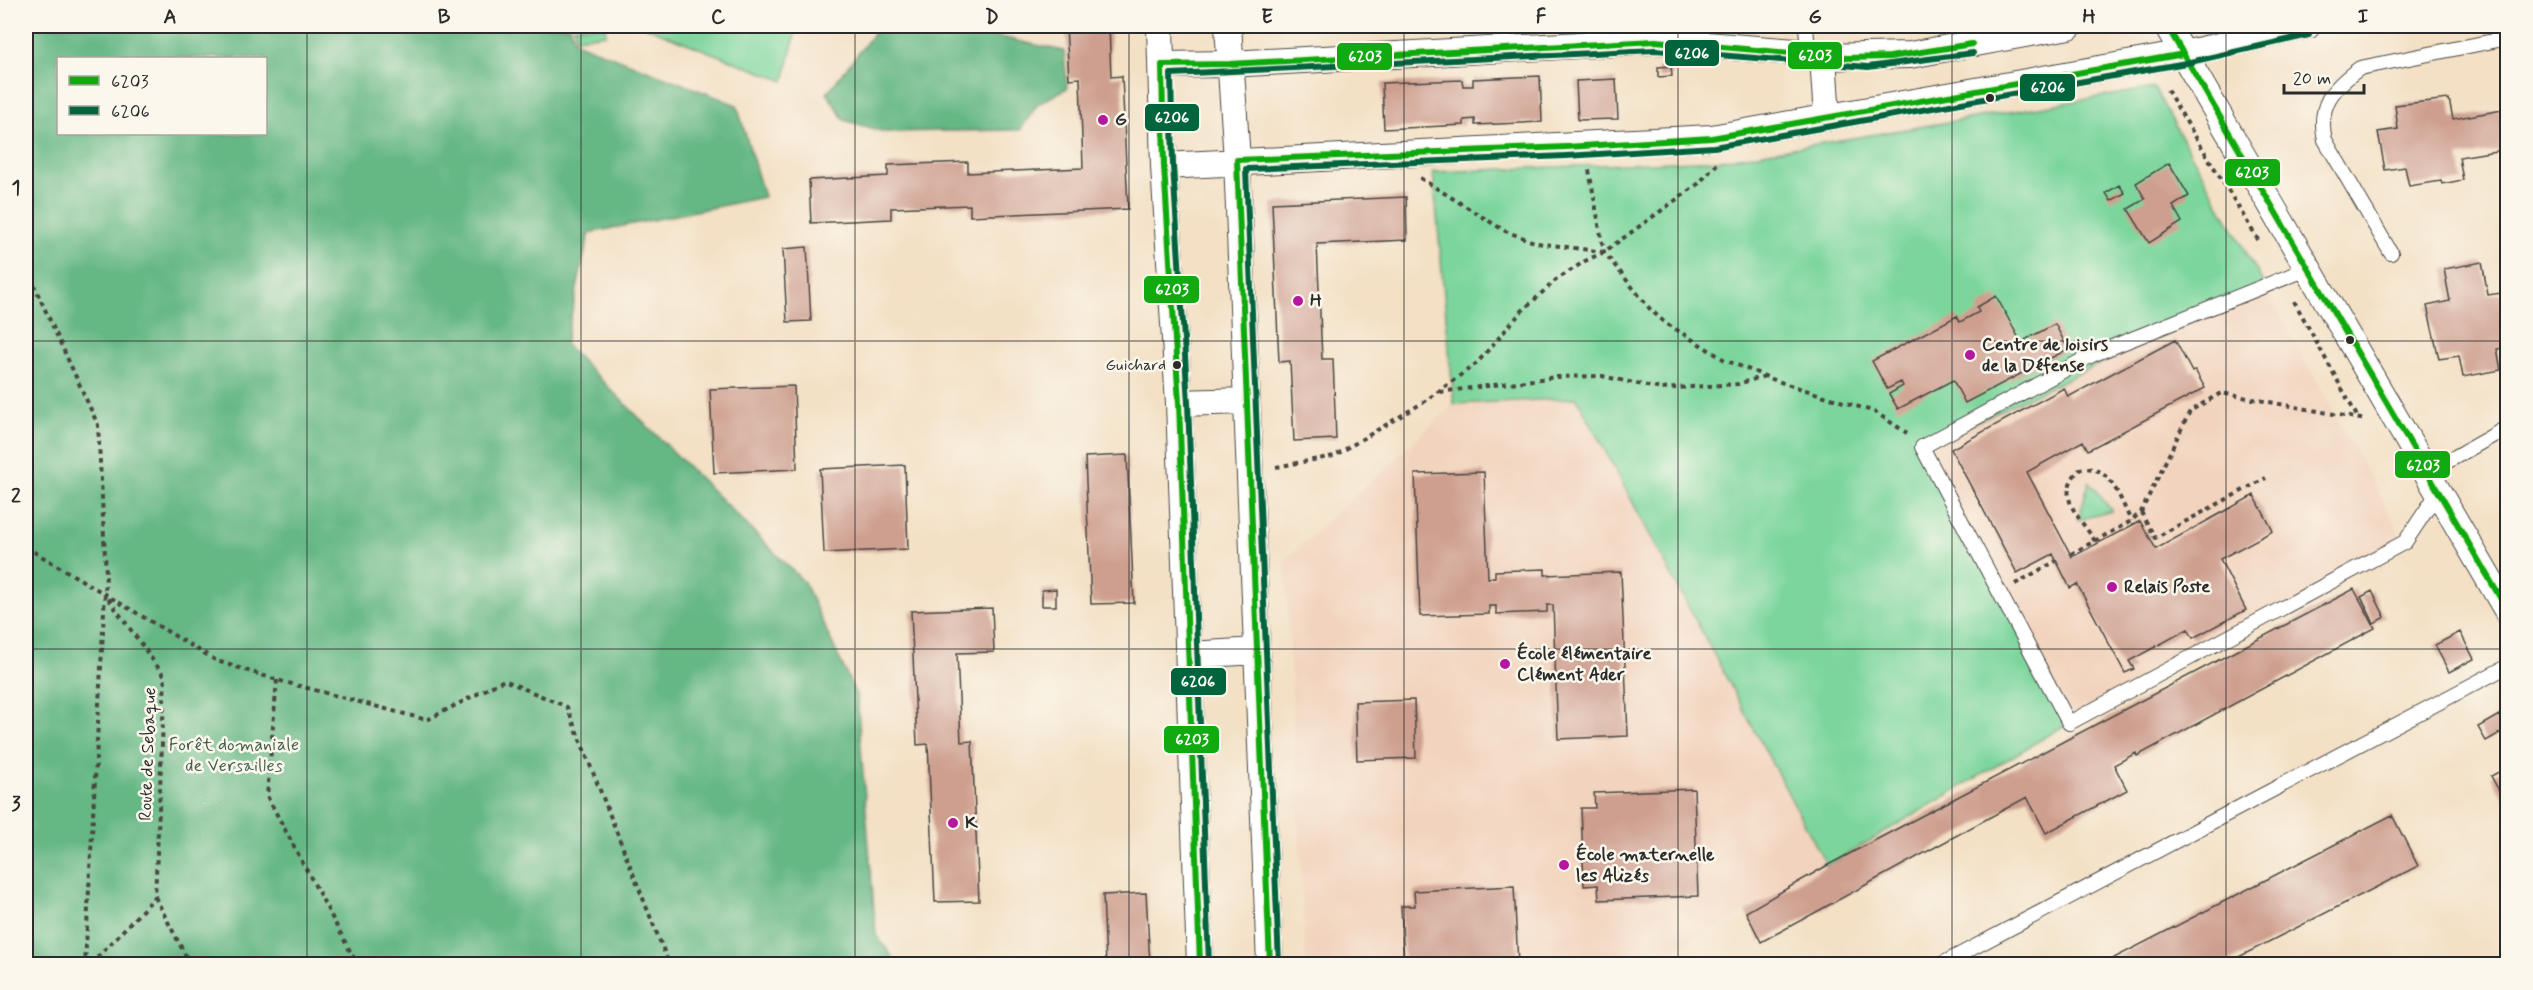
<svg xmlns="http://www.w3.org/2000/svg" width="2533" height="990" viewBox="0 0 2533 990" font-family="Mynerve,sans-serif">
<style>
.built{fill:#f2d4be}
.green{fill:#7cd69c;stroke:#548064;stroke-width:1.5}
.forest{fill:#65b784;stroke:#487158;stroke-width:1.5;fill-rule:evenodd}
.building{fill:#ce9f8f}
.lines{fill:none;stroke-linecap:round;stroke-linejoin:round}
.lane-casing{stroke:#494642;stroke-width:16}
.street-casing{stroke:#494642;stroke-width:28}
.path{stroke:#494642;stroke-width:4;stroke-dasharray:4.5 4.5;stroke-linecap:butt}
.lane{stroke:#fff;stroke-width:14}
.street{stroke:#fff;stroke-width:26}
.bus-1-casing{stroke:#fbf7ec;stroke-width:10}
.bus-2-casing{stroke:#fbf7ec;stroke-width:10}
.bus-1{stroke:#1a1;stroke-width:6}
.bus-2{stroke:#00643c;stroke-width:6}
.grid{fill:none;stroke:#2b2b2b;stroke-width:1.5;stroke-opacity:0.55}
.bus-dot{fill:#2b2b2b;stroke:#fbf7ec;stroke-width:2}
.poi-dot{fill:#b5179e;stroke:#fbf7ec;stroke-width:2}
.labels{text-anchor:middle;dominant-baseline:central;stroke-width:5;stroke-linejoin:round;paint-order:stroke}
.bus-label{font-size:16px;fill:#2b2b2b;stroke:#fbf7ec;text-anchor:end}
.poi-label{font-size:18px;font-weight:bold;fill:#2b2b2b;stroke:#fbf7ec;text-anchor:start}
.park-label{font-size:18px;fill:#435e4d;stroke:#fbf7ec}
.street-label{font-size:18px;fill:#2b2b2b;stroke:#fbf7ec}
.line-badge{stroke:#fbf7ec;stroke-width:2}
.badge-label{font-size:16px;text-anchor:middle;font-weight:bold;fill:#fff}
.neatline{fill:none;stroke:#2b2b2b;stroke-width:2}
.grid-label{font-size:20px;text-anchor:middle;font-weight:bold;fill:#2b2b2b}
</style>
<rect width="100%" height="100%" fill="#fbf7ec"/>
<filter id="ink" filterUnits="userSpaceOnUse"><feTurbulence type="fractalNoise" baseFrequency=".0167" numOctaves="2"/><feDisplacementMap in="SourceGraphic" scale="12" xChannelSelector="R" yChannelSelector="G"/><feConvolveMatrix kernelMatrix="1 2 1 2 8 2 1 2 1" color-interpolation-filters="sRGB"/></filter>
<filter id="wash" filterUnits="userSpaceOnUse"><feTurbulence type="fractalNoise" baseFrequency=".008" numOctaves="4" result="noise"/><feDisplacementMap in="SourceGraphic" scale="24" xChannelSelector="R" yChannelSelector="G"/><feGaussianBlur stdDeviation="1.35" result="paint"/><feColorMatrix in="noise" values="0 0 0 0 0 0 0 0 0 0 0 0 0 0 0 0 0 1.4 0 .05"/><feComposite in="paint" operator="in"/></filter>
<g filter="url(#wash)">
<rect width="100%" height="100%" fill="#f3e0c5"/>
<path class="built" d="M 2265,286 L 2405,542 L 2069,723 L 1922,447 Z
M 1576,398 L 1828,865 L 1746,912 L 1644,964 L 1306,964 L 1285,561 L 1454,404 Z"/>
<path class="green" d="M 574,26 L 605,26 L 606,34 L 576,38 Z
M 643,26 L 797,26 L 784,81 Z
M 2154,88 L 2265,286 L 1922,447 L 2069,723 L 1827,866 L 1577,398 L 1454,404 L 1433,172 L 1721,160 Z
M 2089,482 L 2112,511 L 2078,520 Z"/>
<path class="forest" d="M 26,26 L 570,26 L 575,42 L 737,105 L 764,197 L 589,233 L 565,344 L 804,582 L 857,697 L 876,935 L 898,964 L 26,964 ZM 58,58 L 266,58 L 266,134 L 58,134 Z
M 890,26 L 950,26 L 1064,51 L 1067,88 L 1038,104 L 1020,130 L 885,132 L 844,120 L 827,93 L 878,28 Z"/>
<g id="blocks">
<path class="building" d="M 1066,26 L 1109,26 L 1111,77 L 1122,76 L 1128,209 L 970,216 L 970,205 L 891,208 L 891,219 L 811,223 L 809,180 L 888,176 L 888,165 L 968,162 L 968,173 L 1083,168 L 1080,78 L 1069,79 Z
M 1671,66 L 1672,76 L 1658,77 L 1658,67 Z
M 1540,76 L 1542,122 L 1475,125 L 1475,119 L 1464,120 L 1464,125 L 1384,129 L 1382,83 L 1462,80 L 1463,86 L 1473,86 L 1473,79 Z
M 1616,79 L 1618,119 L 1578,120 L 1576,81 Z
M 2449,99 L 2453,119 L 2508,109 L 2508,149 L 2459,157 L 2463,180 L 2442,184 L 2441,181 L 2409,186 L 2405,167 L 2385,170 L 2378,132 L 2398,129 L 2395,105 Z
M 2169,163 L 2189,196 L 2173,206 L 2182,222 L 2149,243 L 2128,209 L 2145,199 L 2136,183 Z
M 2119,185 L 2125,193 L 2111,201 L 2106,193 Z
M 1406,197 L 1407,240 L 1317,244 L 1322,359 L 1333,359 L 1336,439 L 1294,441 L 1290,361 L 1279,362 L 1272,203 Z
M 807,247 L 811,321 L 787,322 L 783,249 Z
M 2482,262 L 2488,295 L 2508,292 L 2508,347 L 2497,349 L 2501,370 L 2463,377 L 2459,356 L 2439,359 L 2427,306 L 2450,301 L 2444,269 Z
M 1996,296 L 2021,342 L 2055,324 L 2068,349 L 1965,403 L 1953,380 L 1898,409 L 1889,394 L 1903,386 L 1901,382 L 1887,389 L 1872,361 L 1957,316 L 1960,322 L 1979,312 L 1977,307 Z
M 2175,340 L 2192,372 L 2195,370 L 2205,388 L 2088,450 L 2083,441 L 2027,472 L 2072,557 L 2140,521 L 2156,549 L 2254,495 L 2273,531 L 2220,559 L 2246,610 L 2193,638 L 2188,629 L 2129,661 L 2134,669 L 2125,673 L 2077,584 L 2070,588 L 2053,554 L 2017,573 L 1951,449 L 2064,388 L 2068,397 Z
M 794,386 L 797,469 L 714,473 L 710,389 Z
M 1127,455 L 1134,603 L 1091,604 L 1085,457 Z
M 905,465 L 908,549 L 824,553 L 820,469 Z
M 1484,472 L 1488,578 L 1495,577 L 1495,571 L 1545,569 L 1545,575 L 1621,572 L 1628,736 L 1558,739 L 1553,605 L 1547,605 L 1547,612 L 1496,614 L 1496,606 L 1489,606 L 1489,614 L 1420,616 L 1415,474 Z
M 1056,589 L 1056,606 L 1042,606 L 1042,590 Z
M 2354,589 L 2375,628 L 2137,756 L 2136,753 L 2114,765 L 2127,790 L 2046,833 L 2027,797 L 1761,942 L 1746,912 L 1828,865 Z
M 2372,591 L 2385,617 L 2374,623 L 2361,597 Z
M 992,608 L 994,652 L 957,653 L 961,742 L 972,741 L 979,901 L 935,902 L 928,744 L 917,745 L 911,611 Z
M 2460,632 L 2474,659 L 2449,672 L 2435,645 Z
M 1414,700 L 1416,758 L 1357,760 L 1355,702 Z
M 2499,715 L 2507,729 L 2486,741 L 2478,727 Z
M 2508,767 L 2508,807 L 2491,776 Z
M 1694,789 L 1698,896 L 1599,900 L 1598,885 L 1584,886 L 1581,808 L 1595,808 L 1594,793 Z
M 2392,815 L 2418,866 L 2225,964 L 2117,964 L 2114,958 Z
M 1514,886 L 1518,964 L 1404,964 L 1401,906 L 1415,906 L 1414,891 Z
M 1146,893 L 1150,964 L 1106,964 L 1103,895 Z"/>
</g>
</g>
<g filter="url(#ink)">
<use href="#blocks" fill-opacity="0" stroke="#494642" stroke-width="1.5"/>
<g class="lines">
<g class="lane-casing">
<path id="lane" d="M 1806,26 L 1808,53
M 2391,253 L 2325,140 C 2317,106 2332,88 2360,68 L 2508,38
M 2307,269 L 2092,355 L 1922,447 L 2069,723 L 2405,542 L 2439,491
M 2427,473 L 2508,427
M 1942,964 L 2508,666"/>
</g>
<g class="street-casing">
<path id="street" d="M 1160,26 L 1164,166 L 1179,403 L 1200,964
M 1228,26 L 1237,160 L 1270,964
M 2167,26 L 2508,612
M 1823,57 L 1827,118
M 1162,65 L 1230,64 L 1655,41 L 1808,53 L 1823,57 L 1910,55 L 2069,26
M 1164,166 L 1712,138 L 2184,54 L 2307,26
M 1179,403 L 1247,401
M 1189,655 L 1257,651"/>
</g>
<path class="path" d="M 2167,90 L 2260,243
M 1589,170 L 1604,252 L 1650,309 L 1664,322 L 1725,360 L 1777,381 L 1875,412 L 1907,433
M 1420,178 L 1505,231 L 1537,243 L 1604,252
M 26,268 L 98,425 L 106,574 L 85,964
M 2294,301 L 2358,418
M 1440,392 L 1556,377 L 1602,376 L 1661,389 L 1738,384 L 1765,376
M 1276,467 L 1334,456 L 1424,402 L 1477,363 L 1522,311 L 1556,280 L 1585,261 L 1604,252 L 1698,184 L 1717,164
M 2141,512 L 2155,538 L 2266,478
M 2095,541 C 2080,517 2053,496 2080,469 C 2110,463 2120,499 2131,521
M 26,547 L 217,661 L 277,680 L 427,720 L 504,680 L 567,707 L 669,964
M 2071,554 L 2131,521 L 2141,512 L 2190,411 L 2221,393 L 2366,420
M 2015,584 L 2056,561
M 277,680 L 267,796 L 357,964
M 155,897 L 190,964
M 91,964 L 155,897 L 165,677 L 107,597"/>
<use href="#lane" class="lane"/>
<use href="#street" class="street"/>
<g class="bus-1-casing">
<path id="bus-1" d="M 2167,26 L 2508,611
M 1162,65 L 1230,64 L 1655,41 L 1847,58 L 1890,57 L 1972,44
M 1162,65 L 1164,166 L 1179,403 L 1200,964
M 1237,160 L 1566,147 L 1712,138 L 2184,54
M 1237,160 L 1270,964"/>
</g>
<g class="bus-2-casing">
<path id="bus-2" d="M 1209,964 L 1188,403 L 1173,166 L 1171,74 L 1655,50 L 1868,67 L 1973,53
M 1279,964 L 1246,169 L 1566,156 L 1714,147 L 2186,63 L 2309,35"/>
</g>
<use href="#bus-1" class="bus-1"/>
<use href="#bus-2" class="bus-2"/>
</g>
</g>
<path class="grid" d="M 307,26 L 307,964M 581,26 L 581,964M 855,26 L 855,964M 1129,26 L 1129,964M 1404,26 L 1404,964M 1678,26 L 1678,964M 1952,26 L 1952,964M 2226,26 L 2226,964M 26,341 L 2508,341M 26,649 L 2508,649"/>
<g class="bus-dot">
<circle cx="1990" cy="98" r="5"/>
<circle cx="2350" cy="340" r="5"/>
<circle cx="1177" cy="365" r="5"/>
</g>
<g class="poi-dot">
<circle cx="1103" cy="120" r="6"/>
<circle cx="1298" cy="301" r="6"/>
<circle cx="1970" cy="355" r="6"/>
<circle cx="2112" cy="587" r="6"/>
<circle cx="1505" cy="664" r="6"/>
<circle cx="953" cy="823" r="6"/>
<circle cx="1564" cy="865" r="6"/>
</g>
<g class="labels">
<g class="bus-label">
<text x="1166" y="365">Guichard</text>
</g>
<g class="poi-label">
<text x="1115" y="120">G</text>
<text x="1310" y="301">H</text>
<text x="1982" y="345">Centre de loisirs<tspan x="1982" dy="21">de la Défense</tspan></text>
<text x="2124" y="587">Relais Poste</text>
<text x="1517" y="654">École élémentaire<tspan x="1517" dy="21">Clément Ader</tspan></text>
<text x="965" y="823">K</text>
<text x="1576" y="855">École maternelle<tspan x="1576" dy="21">les Alizés</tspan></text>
</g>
<g class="park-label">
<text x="234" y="745">Forêt domaniale<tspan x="234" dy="21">de Versailles</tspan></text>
</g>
<g class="street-label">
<text transform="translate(148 754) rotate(-88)">Route de Sebaque</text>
</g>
</g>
<g class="line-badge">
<rect x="1664" y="39" width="56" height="28" rx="6" fill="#00643c"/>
<rect x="1787" y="41" width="56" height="29" rx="6" fill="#1a1"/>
<rect x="1336" y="42" width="57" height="29" rx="6" fill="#1a1"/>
<rect x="2019" y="73" width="57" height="29" rx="6" fill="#00643c"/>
<rect x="1144" y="103" width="56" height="29" rx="6" fill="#00643c"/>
<rect x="2224" y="158" width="57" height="29" rx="6" fill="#1a1"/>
<rect x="1143" y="275" width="57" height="29" rx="6" fill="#1a1"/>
<rect x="2394" y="450" width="57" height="29" rx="6" fill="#1a1"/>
<rect x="1170" y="667" width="57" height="29" rx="6" fill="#00643c"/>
<rect x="1163" y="725" width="57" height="29" rx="6" fill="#1a1"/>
</g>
<g class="badge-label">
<text x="1692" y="59">6206</text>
<text x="1815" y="61">6203</text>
<text x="1365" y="62">6203</text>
<text x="2048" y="93">6206</text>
<text x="1172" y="123">6206</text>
<text x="2252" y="178">6203</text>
<text x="1172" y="295">6203</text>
<text x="2423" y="471">6203</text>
<text x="1198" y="687">6206</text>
<text x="1192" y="745">6203</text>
</g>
<rect width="2533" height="990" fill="none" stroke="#fbf7ec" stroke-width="66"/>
<rect x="57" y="57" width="210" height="78" fill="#fbf7ec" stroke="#a8a59f" stroke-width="1.5"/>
<rect x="69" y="76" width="30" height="9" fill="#11aa11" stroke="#a8a59f" stroke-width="1.5"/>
<text x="111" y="87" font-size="18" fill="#2b2b2b">6203</text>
<rect x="69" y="106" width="30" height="9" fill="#00643c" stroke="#a8a59f" stroke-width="1.5"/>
<text x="111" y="117" font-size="18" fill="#2b2b2b">6206</text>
<path d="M2284 84v9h80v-9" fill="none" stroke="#2b2b2b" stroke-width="3"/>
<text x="2293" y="84" font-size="18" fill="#2b2b2b" stroke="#fbf7ec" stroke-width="4.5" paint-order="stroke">20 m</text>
<rect x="33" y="33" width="2467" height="924" class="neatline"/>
<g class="grid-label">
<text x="170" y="23">A</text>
<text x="444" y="23">B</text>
<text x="718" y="23">C</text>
<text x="992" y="23">D</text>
<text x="1267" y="23">E</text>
<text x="1541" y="23">F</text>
<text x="1815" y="23">G</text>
<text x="2089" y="23">H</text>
<text x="2363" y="23">I</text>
<text x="16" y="194">1</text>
<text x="16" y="502">2</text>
<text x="16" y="810">3</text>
</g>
</svg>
